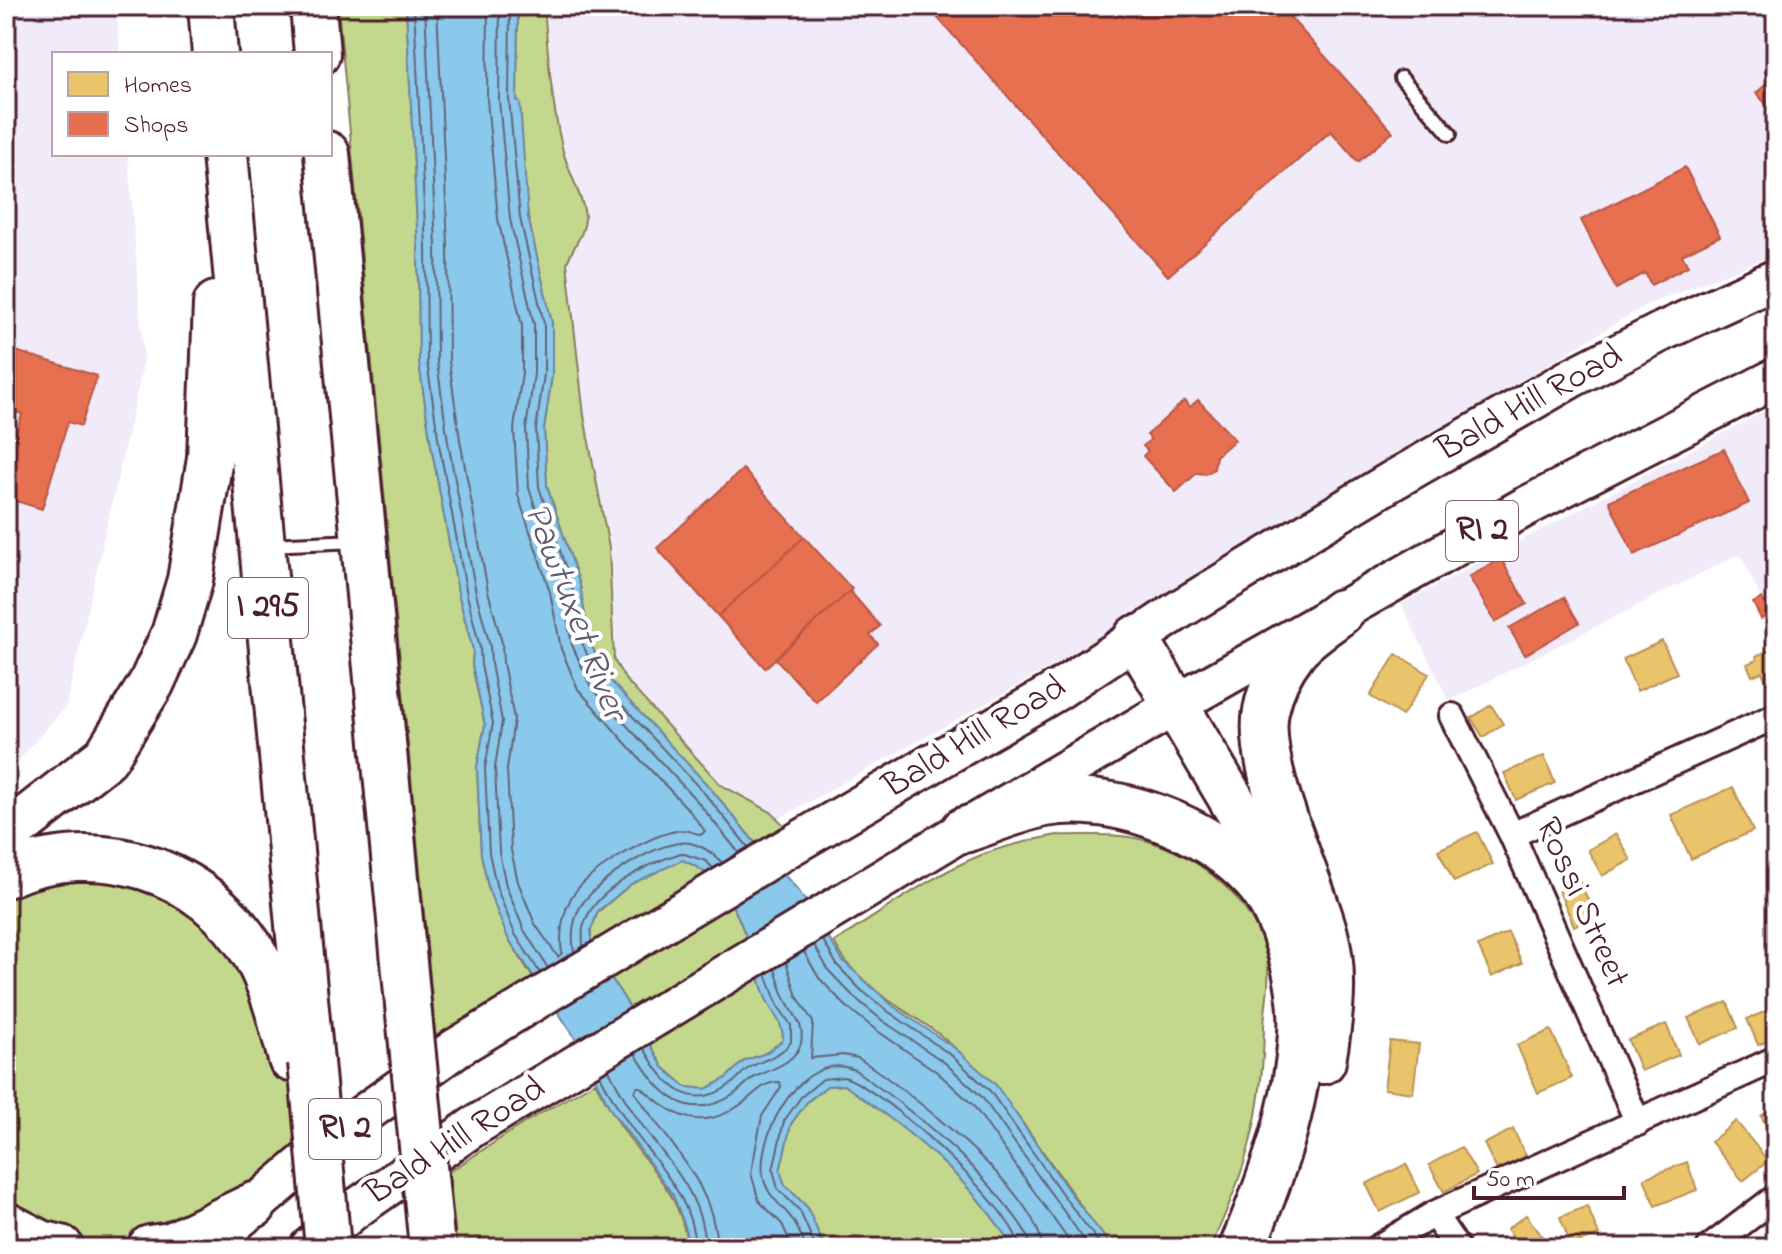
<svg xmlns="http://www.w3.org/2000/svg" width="1782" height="1254" viewBox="0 0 1782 1254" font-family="'Indie Flower',sans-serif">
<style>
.built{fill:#f1ebf9}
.green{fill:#c4d88d;stroke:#877c5c;stroke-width:2}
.water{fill:#8ac9eb;stroke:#70859e;stroke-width:2;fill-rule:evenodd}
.homes{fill:#e9c46a;stroke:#b99257;stroke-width:2}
.shops{fill:#e76f51;stroke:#b85746;stroke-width:2}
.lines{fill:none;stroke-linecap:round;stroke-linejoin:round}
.shore{stroke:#646378;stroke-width:2}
.lane-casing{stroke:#4a1f2b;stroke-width:18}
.street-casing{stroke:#4a1f2b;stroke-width:30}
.primary-casing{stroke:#4a1f2b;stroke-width:44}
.highway-casing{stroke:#4a1f2b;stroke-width:50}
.lane{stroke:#fff;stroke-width:12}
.street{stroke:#fff;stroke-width:24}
.primary{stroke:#fff;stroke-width:38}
.highway{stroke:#fff;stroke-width:44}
.highway-bridge-casing{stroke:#4a1f2b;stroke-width:50;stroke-linecap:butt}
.highway-bridge{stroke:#fff;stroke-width:44}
.labels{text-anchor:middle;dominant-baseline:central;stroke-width:8;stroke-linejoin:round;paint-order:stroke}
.shield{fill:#fff;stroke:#80626b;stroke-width:2}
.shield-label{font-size:34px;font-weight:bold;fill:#4a1f2b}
.street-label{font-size:36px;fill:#4a1f2b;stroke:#fff}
.water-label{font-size:38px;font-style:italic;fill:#605a6e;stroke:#fff}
</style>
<rect width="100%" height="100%" fill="#fff"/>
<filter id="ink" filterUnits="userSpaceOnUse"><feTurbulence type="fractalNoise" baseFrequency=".0125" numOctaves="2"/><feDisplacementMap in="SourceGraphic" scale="16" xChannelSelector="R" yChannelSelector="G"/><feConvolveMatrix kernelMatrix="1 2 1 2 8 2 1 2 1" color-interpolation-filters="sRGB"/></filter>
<g filter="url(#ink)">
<path class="built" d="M 6,6 L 116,6 L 120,54 L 54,54 L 54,154 L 128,154 L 144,362 L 66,706 L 6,775 Z
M 526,6 L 1776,6 L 1776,254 L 1646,305 L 1051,667 L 746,837 L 592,677 Z
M 1776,405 L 1776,630 L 1741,556 L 1737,555 L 1449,701 L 1401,604 Z"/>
<path class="green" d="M 338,6 L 406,6 L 418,247 L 419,363 L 431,445 L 459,597 L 473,650 L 472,665 L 485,725 L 477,767 L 481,854 L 489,891 L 508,938 L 533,978 L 436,1040 Z
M 518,6 L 544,6 C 548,54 551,101 562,147 C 566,168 585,200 585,218 C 585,234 572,248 567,263 L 584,416 L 609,548 L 614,660 L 625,679 L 721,785 L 771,812 L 786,827 L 756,844 L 711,789 L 605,675 L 589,640 L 580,585 L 547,486 L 544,429 L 552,375 L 552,323 L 528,217 L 517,100 Z
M 1057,835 C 1080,836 1107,833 1130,837 C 1191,848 1255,896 1267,960 C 1271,981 1265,1005 1264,1026 C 1263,1114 1247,1169 1210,1248 L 1113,1248 C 1083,1212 1058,1172 1030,1133 C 1011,1106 982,1074 957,1050 C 917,1010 862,998 834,942 C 880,914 934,873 984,854 C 1008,845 1032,840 1057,835 Z
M 682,860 C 739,881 747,946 765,996 C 772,1013 784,1022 783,1040 L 766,1053 L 744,1061 L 725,1079 L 706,1089 L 686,1087 L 663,1067 L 627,1003 L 591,947 L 591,930 L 598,912 L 631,884 Z
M 50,863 L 213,905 L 291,1063 L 305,1163 L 137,1248 L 67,1248 L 6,1226 L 6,876 Z
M 595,1082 C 605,1100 615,1118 627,1135 C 657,1178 680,1193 688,1248 L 457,1248 L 449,1172 L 524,1123 Z
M 844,1085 C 909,1130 972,1179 1013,1248 L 825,1248 L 807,1207 L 785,1185 L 780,1171 L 791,1124 L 807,1102 L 827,1086 Z"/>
<path class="water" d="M 406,6 L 518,6 L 517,100 L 520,103 L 528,217 L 552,323 L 552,375 L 544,429 L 547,486 L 580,585 L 589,640 L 605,675 L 711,789 L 756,844 L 799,891 L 843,961 L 893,1006 L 956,1049 L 996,1085 L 1071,1194 L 1113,1248 L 1013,1248 C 972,1179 909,1130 844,1085 L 827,1086 L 807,1102 L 791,1124 L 780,1171 L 785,1185 L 807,1207 L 825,1248 L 688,1248 L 685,1226 L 673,1195 L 611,1110 L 572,1033 L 508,938 L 489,891 L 481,854 L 477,767 L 485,725 L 472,665 L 473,650 L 459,597 L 431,445 L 419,363 L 418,247 ZM 682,860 C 739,881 747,946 765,996 C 772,1014 784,1022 783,1040 L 766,1053 L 744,1061 L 725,1079 L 706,1089 L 686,1087 L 663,1067 L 627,1003 L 591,946 L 591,930 L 598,911 L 631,884 Z"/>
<path class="homes" d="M 1662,641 L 1677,673 L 1637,691 L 1623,659 Z
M 1776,647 L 1776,679 L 1767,683 L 1762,672 L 1752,676 L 1747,664 L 1757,660 L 1756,656 Z
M 1396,654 L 1429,674 L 1402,716 L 1370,696 Z
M 1491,705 L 1503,724 L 1483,737 L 1471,718 Z
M 1544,756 L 1555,783 L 1516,800 L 1504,773 Z
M 1733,787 L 1753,831 L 1691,859 L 1671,815 Z
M 1477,832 L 1493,864 L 1454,882 L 1438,850 Z
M 1616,834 L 1631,860 L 1602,876 L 1588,850 Z
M 1580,882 L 1595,916 L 1574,926 L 1559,891 Z
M 1508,932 L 1522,963 L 1492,977 L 1478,946 Z
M 1727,1002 L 1738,1028 L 1700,1044 L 1688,1018 Z
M 1776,1007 L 1776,1038 L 1758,1045 L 1747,1019 Z
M 1666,1024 L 1679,1055 L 1641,1071 L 1628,1040 Z
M 1551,1030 L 1572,1078 L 1538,1093 L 1517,1045 Z
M 1390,1041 L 1419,1044 L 1413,1093 L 1384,1089 Z
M 1776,1108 L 1776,1132 L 1771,1135 L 1761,1116 Z
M 1736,1121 L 1768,1161 L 1743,1181 L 1711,1142 Z
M 1513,1129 L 1526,1156 L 1497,1170 L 1484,1144 Z
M 1461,1147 L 1477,1174 L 1444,1192 L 1429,1165 Z
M 1687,1162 L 1697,1190 L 1655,1206 L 1644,1178 Z
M 1406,1164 L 1420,1192 L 1380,1212 L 1366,1184 Z
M 1587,1206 L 1599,1235 L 1571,1245 L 1560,1217 Z
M 1526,1215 L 1551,1248 L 1521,1248 L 1507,1229 Z"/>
<path class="shops" d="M 927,6 L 1280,6 L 1393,132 L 1358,162 L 1331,131 L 1168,276 Z
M 1776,62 L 1776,115 L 1756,93 L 1772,79 L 1765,72 Z
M 1685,167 L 1720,236 L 1682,255 L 1688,266 L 1651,285 L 1645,273 L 1616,289 L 1581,220 Z
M 6,348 L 97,376 L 81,426 L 68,422 L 42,509 L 6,498 L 6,466 L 22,414 L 6,409 Z
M 1198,400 L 1235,440 L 1216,456 L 1214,469 L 1206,474 L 1197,473 L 1176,492 L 1143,456 L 1148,451 L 1143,446 L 1151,439 L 1147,435 L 1184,401 L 1190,407 Z
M 1724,449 L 1749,503 L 1634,555 L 1609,501 Z
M 743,469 L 804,537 L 718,616 L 657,548 Z
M 804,537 L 852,589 L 765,668 L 718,616 Z
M 1501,559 L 1527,604 L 1495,622 L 1469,577 Z
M 850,591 L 880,626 L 870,635 L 878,644 L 816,702 L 775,658 Z
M 1564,597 L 1579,623 L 1525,655 L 1509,628 Z
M 1762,598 L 1771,614 L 1761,619 L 1753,603 Z"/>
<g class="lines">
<path class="shore" d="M 414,6 L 426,247 L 427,362 L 439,444 L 467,595 L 480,648 L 481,665 L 493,723 L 485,768 L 489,853 L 497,889 L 515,934 L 540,973
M 425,6 L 436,247 L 437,362 L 448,442 L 476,593 L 490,646 L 491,664 L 502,721 L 495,768 L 499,852 L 506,886 L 524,930 L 548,968
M 437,6 L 448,246 L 449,361 L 460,440 L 488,591 L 502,643 L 503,663 L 514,719 L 507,769 L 511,850 L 518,882 L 535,924 L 558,957 L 562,953 C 559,933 562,916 571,898 C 585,873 648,836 676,831 C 685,829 693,832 701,835 L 705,831 L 688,809 L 637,756 L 578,689 L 561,649 L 550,592 L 518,495 L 514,429 L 522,373 L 522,326 L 498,219 L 487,100 L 488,6
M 500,6 L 499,100 L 510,219 L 534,325 L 534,374 L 526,429 L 529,488 L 562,589 L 572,645 L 591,687 L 697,801 L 739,853
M 510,6 L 509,99 L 520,218 L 544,324 L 544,374 L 536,429 L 539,487 L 572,587 L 582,643 L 599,680 L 705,794 L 748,847
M 823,940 L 837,965 L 861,990 L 889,1012 L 951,1055 L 990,1091 L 1065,1198 L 1103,1248
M 814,945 L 829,971 L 854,997 L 883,1021 L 944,1062 L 982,1097 L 1090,1248
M 583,947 C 583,941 582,934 583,928 C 591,891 649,863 681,853 L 706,861 L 713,868
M 574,952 C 571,935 573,914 585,900 C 604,877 650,847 679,843 C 694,840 713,852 722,863
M 804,952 L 819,978 L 846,1006 L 876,1030 L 937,1072 L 973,1105 L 1074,1248
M 786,962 L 797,996 L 813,1022 L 811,1058 L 843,1055 L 858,1058 C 904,1087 1040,1193 1042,1248
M 644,1048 C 663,1083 690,1115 731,1084 C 737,1080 742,1072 749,1068 C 764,1059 780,1057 791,1042 L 791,1025 L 778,1006 L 766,974
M 635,1053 C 658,1093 687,1124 733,1095 C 742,1089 748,1080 757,1076 C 772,1069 796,1062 801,1043 C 805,1023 793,1015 785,998 C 781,989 778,979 775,969
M 609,1070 C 619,1090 631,1110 644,1128 C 673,1168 703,1196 705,1248
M 600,1075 C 610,1095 622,1115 636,1134 C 662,1170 693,1200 695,1248
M 717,1248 C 715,1184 667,1143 635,1092 L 637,1087 L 641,1087 C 674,1118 701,1133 743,1103 C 755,1094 764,1081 780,1082 L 781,1087 L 762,1116 L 751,1173 L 759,1201 L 782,1224 L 793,1248
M 806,1248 C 802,1237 797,1224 789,1215 C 777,1201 766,1194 763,1175 C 757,1132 804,1048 855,1070 C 911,1110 963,1151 1006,1205 C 1016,1218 1029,1232 1030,1248
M 816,1248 L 800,1211 L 778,1189 L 773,1170 L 784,1121 L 801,1097 L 823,1079 L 844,1077 C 882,1088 1015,1209 1020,1248"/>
<g class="lane-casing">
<path id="lane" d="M 1401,78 L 1450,134
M 268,545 L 357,541"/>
</g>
<g class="street-casing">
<path id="street" d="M 1452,716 L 1512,835 L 1638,1123
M 1512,835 L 1776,716
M 1434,1214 L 1457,1248
M 1377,1248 L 1434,1214 L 1776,1059
M 1709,1248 L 1776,1197"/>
</g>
<g class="primary-casing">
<path id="primary" d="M 233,1224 L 350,1124 L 456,1048 L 789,847 L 1058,690 L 1182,608 L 1390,482 L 1573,377 L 1663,331 L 1776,279
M 309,1248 L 351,1212 L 473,1127 L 964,830 L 1198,692 L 1525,507 L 1776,378"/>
</g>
<g class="highway-casing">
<path id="highway" d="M 211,6 L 215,54
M 313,6 L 317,54
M 225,154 L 311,1062
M 327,154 L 408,1004
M 1136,638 L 1246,824 L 1278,889
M 964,830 C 990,822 1018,809 1045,804 C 1115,792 1206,827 1254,879 C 1285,912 1304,988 1301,1033 C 1297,1108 1271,1179 1242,1248
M 6,835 L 106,757 L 151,684 L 174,634 L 190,580 L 210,458 L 216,304
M 6,875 C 97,834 205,869 255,955 C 273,986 282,1025 291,1059
M 1323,1061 C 1330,1021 1336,974 1325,934 C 1310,876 1255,767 1266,711 C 1270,690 1281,668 1294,651 C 1306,636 1326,624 1341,612
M 6,1225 L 41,1243 L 61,1248
M 150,1248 L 171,1245 L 254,1205"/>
</g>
<use href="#lane" class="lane"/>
<use href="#street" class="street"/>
<use href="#primary" class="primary"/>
<use href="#highway" class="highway"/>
<g class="highway-bridge-casing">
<path id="highway-bridge" d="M 408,1004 L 431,1237
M 311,1062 L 328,1248"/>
</g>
<use href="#highway-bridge" class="highway-bridge"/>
</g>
</g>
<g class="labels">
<g class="shield">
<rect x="1446" y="501" width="72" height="60" rx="6"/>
<rect x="228" y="578" width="80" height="60" rx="6"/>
<rect x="309" y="1099" width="72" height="60" rx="6"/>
</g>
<g class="shield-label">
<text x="1482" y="531">RI 2</text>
<text x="268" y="608">I 295</text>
<text x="345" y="1129">RI 2</text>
</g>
<g class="street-label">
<text transform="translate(1530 404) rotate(-29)">Bald Hill Road</text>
<text transform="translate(975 738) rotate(-31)">Bald Hill Road</text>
<text transform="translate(1581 903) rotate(66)">Rossi Street</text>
<text transform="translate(456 1142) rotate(-33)">Bald Hill Road</text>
</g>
<g class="water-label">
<text transform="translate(574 612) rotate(69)">Pawtuxet River</text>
</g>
</g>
<rect width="1782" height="1254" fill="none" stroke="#fff" stroke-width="32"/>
<rect x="16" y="16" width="1750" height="1222" fill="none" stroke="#4a1f2b" stroke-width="3" filter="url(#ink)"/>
<rect x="52" y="52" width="280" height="104" fill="#ffffff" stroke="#b7a5aa" stroke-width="2"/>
<rect x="68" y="72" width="40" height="24" fill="#e9c46a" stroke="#b7a5aa" stroke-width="2"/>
<text x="124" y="92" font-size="24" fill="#4a1f2b">Homes</text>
<rect x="68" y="112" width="40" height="24" fill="#e76f51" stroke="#b7a5aa" stroke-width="2"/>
<text x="124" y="132" font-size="24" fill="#4a1f2b">Shops</text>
<path d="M1474 1186v12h150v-12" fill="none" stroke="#4a1f2b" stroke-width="4"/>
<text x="1486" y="1186" font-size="24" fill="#4a1f2b" stroke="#ffffff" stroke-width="6" paint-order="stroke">50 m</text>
</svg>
